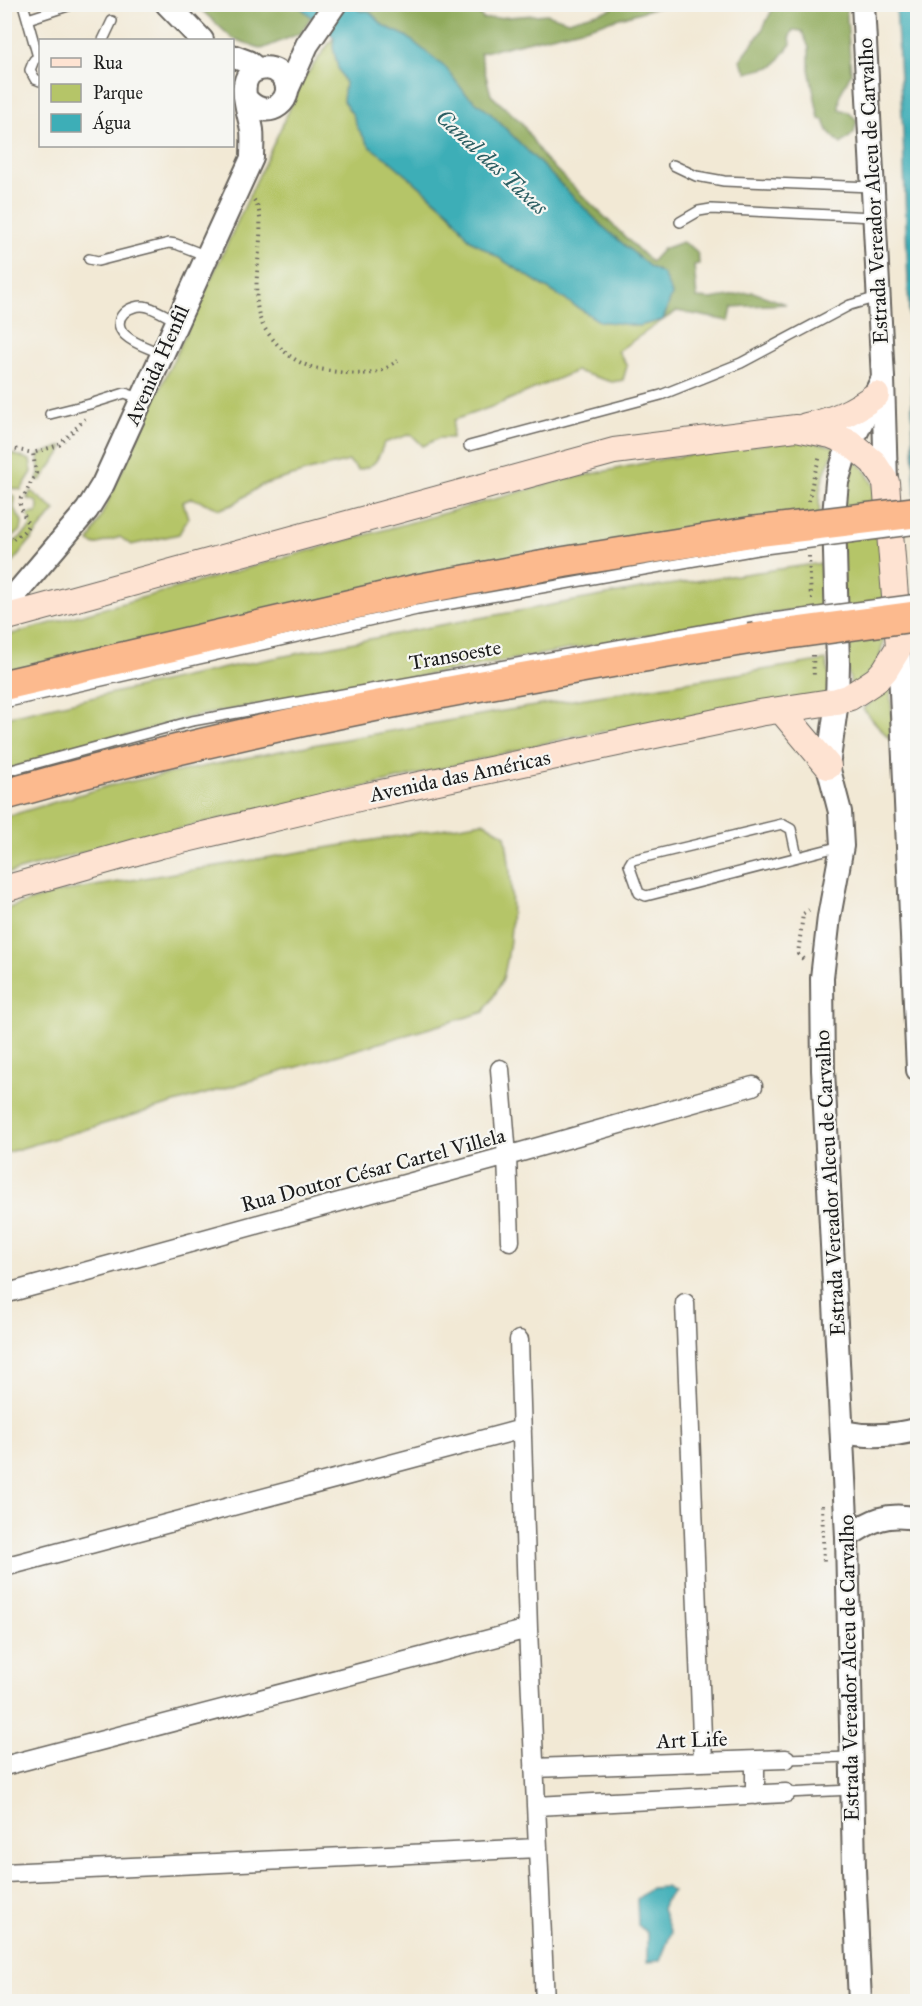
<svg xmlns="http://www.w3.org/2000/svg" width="922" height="2006" viewBox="0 0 922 2006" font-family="'IM FELL Great Primer',serif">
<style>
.green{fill:#b5c568;stroke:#687042;stroke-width:1.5}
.forest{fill:#90aa5c;stroke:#56633c;stroke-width:1.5}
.water{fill:#3daeb7;stroke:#2c656a;stroke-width:1.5}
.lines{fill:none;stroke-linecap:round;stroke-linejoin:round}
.service-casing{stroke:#67645d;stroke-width:12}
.minor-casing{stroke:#67645d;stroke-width:21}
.tertiary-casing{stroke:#67645d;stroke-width:26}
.secondary-casing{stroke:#67645d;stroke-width:28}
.trunk-casing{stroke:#67645d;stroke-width:33}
.path{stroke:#67645d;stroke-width:4;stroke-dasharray:1.5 4.5;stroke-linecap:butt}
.service{stroke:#fff;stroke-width:9}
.minor{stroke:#fff;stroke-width:18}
.tertiary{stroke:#fff;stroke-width:22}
.secondary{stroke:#fee3d2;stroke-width:26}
.trunk{stroke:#fcba8e;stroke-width:30}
.service-bridge-casing{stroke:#67645d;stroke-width:12;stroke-linecap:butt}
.trunk-bridge-casing{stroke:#67645d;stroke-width:33;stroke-linecap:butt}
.service-bridge{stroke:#fff;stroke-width:9}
.trunk-bridge{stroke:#fcba8e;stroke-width:30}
.labels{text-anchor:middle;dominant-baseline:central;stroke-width:4.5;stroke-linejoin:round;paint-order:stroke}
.street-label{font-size:21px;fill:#1c1c1c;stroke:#f6f6f2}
.water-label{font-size:22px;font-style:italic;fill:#2b5e62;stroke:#f6f6f2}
</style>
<rect width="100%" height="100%" fill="#f6f6f2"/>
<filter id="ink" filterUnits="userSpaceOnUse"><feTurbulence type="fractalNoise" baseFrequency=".0167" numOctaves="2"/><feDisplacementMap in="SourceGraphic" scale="12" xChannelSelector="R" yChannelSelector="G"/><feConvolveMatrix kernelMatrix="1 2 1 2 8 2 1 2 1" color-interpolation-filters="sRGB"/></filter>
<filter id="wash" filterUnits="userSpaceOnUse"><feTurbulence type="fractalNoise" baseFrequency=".008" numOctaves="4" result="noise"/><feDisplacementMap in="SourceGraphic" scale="24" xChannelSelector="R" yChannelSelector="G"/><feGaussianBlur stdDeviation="1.35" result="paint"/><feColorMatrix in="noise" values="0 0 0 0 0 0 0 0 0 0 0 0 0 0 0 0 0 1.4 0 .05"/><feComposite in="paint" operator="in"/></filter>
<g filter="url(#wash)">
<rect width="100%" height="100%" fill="#f2e9d5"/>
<path class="green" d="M 334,37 L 333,47 L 338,68 L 345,83 L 343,101 L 353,115 L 357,127 L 371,147 L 390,161 L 450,213 L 469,239 L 599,321 L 639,326 L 663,320 L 618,351 L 627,366 L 623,380 L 612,382 L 576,371 L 494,406 L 454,420 L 452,438 L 439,438 L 423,446 L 411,434 L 384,443 C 378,459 377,466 358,470 L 349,461 L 312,470 L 262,485 L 232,505 L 220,509 L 192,498 L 183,502 L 188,518 L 179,534 L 131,545 L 120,537 L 95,545 L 89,542 L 304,78 Z
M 798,439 L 836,447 C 823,474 817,487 820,518 L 5,676 L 5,636 L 559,481 L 663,459 Z
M 63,446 L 60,454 L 41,480 L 37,480 L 39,472 L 38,455 Z
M 5,451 L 30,460 L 32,472 L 21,490 L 5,487 Z
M 853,458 L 864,469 L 879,495 L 883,563 L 883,644 L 878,664 L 852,689 L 845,658 L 840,513 Z
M 31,491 L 55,510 L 5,572 C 4,537 11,550 29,529 L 31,525 L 28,514 L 37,513 L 38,506 L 37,502 L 27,498 Z
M 8,492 L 15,497 L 14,509 L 22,521 L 22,525 L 21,530 L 5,542 L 5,493 Z
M 821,563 L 822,607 L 756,616 L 196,716 L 5,770 L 5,717 L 234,666 L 435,626 L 640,589 Z
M 826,660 L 833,696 L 747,707 L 571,737 L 336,794 L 124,841 L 5,874 L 5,817 L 108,786 L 290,749 L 497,712 Z
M 890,685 L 894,744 L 863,709 Z
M 483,822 L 505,835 C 513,880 515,929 504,975 C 501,987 490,1001 484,1012 L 5,1153 L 5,909 L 59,892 Z"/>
<path class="forest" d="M 355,4 L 473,5 L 483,19 L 547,14 L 568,21 L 612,9 L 613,5 L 665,5 L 585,28 L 480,53 L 491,95 L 521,122 L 544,158 L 651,262 L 663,249 L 682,242 C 694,248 699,250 699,264 L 694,265 L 697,298 L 711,299 L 753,292 L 786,304 L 732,307 L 729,321 L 677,311 L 663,320 L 672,294 L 663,274 L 650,267 L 602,226 L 490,113 L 465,93 L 445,68 L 406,36 L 384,26 L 369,11 L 360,11 L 354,6 Z
M 775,4 L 846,5 L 851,73 L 840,95 L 839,109 L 848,112 L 857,120 L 854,133 L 841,144 L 828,131 L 824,120 L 819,119 L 809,69 L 809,48 L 802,31 L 793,30 L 790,36 L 791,44 L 774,66 L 747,73 L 740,60 L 761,32 Z
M 196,5 L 298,5 L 311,17 L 301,33 L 262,49 L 232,38 Z"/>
<path class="water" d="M 298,5 L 352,5 L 360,11 L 369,11 L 384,26 L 406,36 L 446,68 L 465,93 L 490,113 L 602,226 L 650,267 L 663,274 L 672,294 L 663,320 L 639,326 L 599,321 L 469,239 L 450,212 L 390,161 L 370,147 L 357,127 L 353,115 L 343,101 L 345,83 L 338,68 L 333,47 L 334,37 Z
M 896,5 L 918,5 L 917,556 L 903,133 Z
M 666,1887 L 673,1892 L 666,1899 L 662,1909 L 671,1933 L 660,1961 L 647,1962 L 647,1933 L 638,1925 L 637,1899 L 651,1888 Z"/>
</g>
<g filter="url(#ink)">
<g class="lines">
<g class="service-casing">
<path id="service" d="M 23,4 L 38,57
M 28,19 L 74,4
M 103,40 L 112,21
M 40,56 L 34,60 L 30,70 L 35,79 L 40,81
M 673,165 L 696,176 L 724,181 L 871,187
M 680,222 L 699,211 L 711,209 L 873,217
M 89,259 L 98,261 L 169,243 L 176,244 L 207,256
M 162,354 C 151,349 134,344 125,335 C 109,319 130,302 148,307 C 158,310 168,317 177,321
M 50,414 L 90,404 L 125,393 L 142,399
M 469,446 L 661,395 L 741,363 L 850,305 L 878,297
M 4,703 L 417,610 L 757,550
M 4,772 L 192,721 L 757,620
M 797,857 L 791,829 L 782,824 L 632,860 L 629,865 L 639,893 L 646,896 L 841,846
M 786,1759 L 851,1757
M 786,1793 L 852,1790"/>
</g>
<g class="minor-casing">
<path id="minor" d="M 500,1069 L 507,1156 L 510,1241
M 4,1294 L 507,1156 L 753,1086
M 685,1303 L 703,1762
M 519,1340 L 528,1629 L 545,2002
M 4,1567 L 522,1429
M 755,1761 L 755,1795
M 4,1766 L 528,1629
M 534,1768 L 786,1759
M 536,1806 L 786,1793
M 4,1873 L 538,1848"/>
</g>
<g class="tertiary-casing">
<path id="tertiary" d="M 167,4 L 202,40
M 863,4 L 883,378 L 886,482
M 232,56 L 248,62 L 257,69
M 287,90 L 307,45 L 335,4
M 4,608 L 87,510 L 103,484 L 252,158 C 252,148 253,139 252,130 C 249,111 233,75 260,69 C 268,67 276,69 281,75 C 301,96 267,127 245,97
M 899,647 L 918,1070
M 842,1432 C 868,1437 892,1437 918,1429
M 847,1537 C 871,1520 887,1512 918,1519
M 860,2002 L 854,1869 L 847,1537 L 823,1070 L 822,978 L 829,917 L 842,846 L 840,812 L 828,766 L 837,701 L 838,664 L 834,515 L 837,482 L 844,458 L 883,378"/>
</g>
<g class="secondary-casing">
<path id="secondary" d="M 806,426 C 833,421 853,412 876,395
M 4,618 L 614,451 L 796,428 L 831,435 L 850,443 L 873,462 L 886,482 L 899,647 L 885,670 L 876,680 L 850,697 L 837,701 L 759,713 L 367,796 L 161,845 L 4,889
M 781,710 L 828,766"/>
</g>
<g class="trunk-casing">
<path id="trunk" d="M 4,685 L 414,590 L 564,562 L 751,532
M 4,795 C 249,725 499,680 749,639"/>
</g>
<path class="path" d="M 254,200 C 271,221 247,287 261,321 C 264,329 271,337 277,344 C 289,357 301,365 319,369 C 335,372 362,376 378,372 C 385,370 392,364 398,361
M 4,447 L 33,453
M 809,501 L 813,479 L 820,456
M 4,547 C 11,538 23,536 28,525 L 20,505 L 21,498 L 25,494 L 36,473 L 33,453 L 59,445 L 85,419
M 809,556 L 811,599
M 813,655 L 814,677
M 803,959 L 798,954 L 803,914 L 809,910
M 822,1505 L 824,1564"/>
<use href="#service" class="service"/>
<use href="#minor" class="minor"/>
<use href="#tertiary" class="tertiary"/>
<use href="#secondary" class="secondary"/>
<use href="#trunk" class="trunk"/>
<g class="service-bridge-casing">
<path id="service-bridge" d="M 757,550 L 918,529
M 757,620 L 918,599"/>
</g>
<g class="trunk-bridge-casing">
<path id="trunk-bridge" d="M 751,532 L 918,512
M 749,639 L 918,616"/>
</g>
<use href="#service-bridge" class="service-bridge"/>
<use href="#trunk-bridge" class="trunk-bridge"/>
</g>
</g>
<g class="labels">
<g class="street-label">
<text transform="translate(873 191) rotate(-93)">Estrada Vereador Alceu de Carvalho</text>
<text transform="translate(157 365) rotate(-66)">Avenida Henfil</text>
<text transform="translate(455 655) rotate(-10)">Transoeste</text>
<text transform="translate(460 776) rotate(-12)">Avenida das Américas</text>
<text transform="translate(373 1170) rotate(-15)">Rua Doutor César Cartel Villela</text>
<text transform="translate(830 1183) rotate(-93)">Estrada Vereador Alceu de Carvalho</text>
<text transform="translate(849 1668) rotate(-91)">Estrada Vereador Alceu de Carvalho</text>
<text transform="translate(692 1740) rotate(-2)">Art Life</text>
</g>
<g class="water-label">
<text transform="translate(492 162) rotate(43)">Canal das Taxas</text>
</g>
</g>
<rect width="922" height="2006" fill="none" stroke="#f6f6f2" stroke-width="24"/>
<rect x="39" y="39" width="195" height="108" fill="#f6f6f2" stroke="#9f9f9c" stroke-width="1.5"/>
<rect x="51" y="58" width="30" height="9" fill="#fee3d2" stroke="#9f9f9c" stroke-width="1.5"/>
<text x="93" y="69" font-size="18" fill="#1c1c1c">Rua</text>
<rect x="51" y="84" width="30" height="18" fill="#b5c568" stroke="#9f9f9c" stroke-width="1.5"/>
<text x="93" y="99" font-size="18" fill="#1c1c1c">Parque</text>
<rect x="51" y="114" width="30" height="18" fill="#3daeb7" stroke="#9f9f9c" stroke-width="1.5"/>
<text x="93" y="129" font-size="18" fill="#1c1c1c">Água</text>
</svg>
